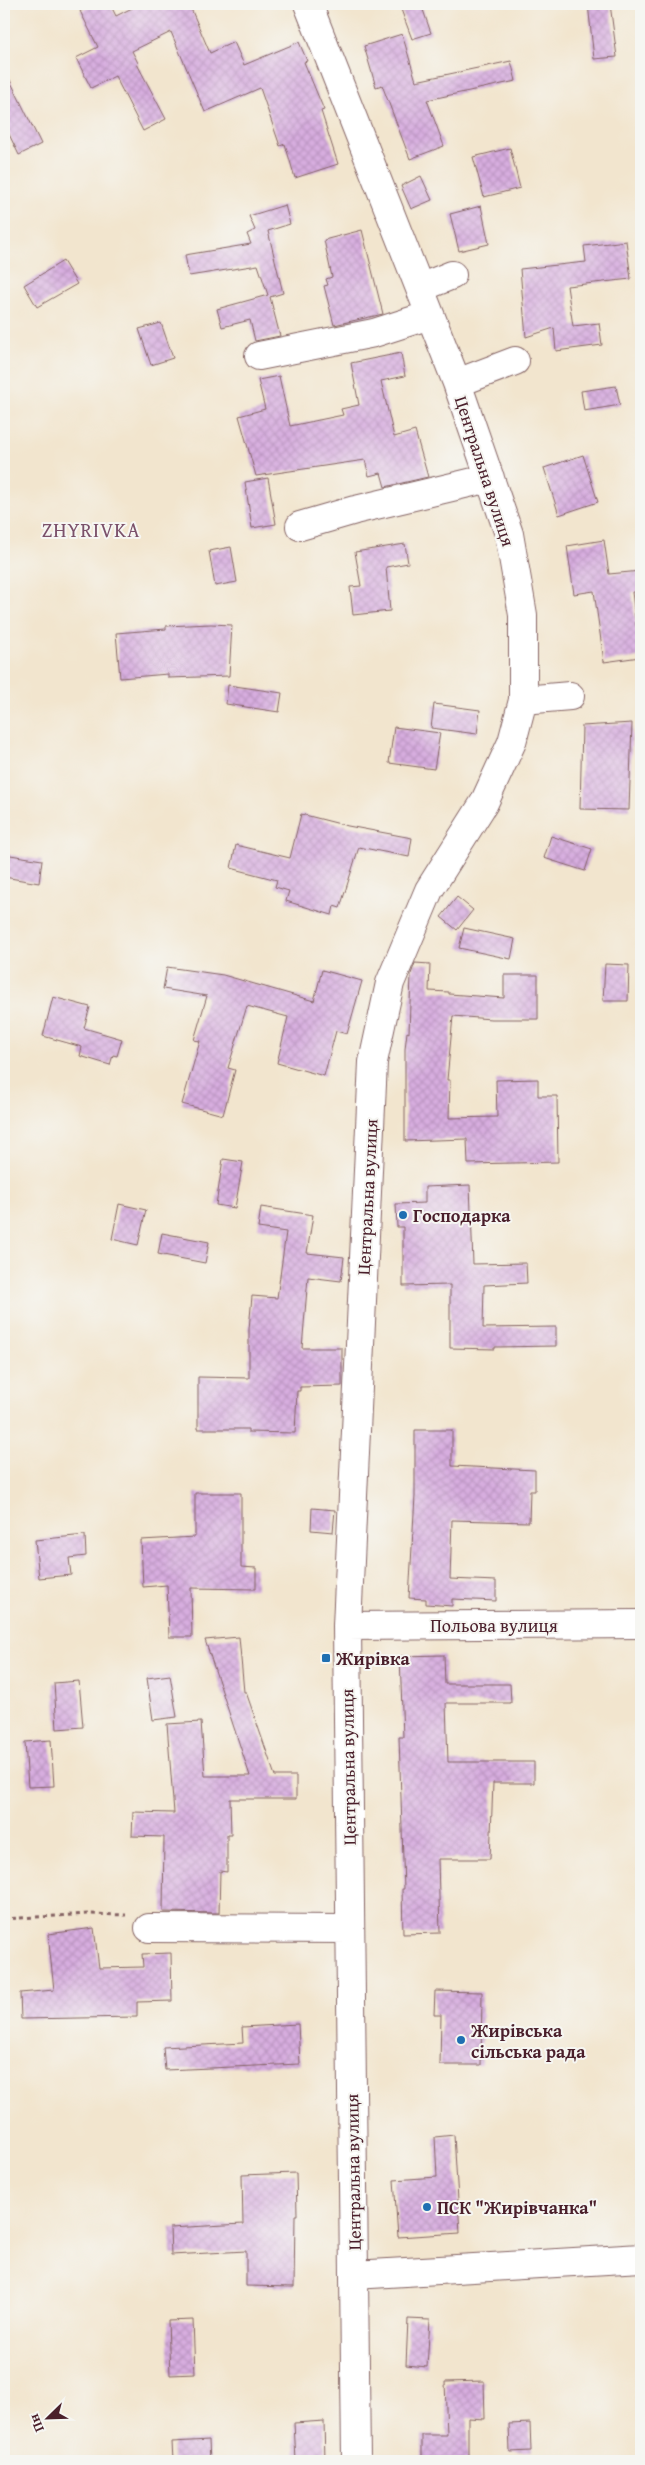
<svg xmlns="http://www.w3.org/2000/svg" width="645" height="2465" viewBox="0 0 645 2465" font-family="'Gentium Book Plus',serif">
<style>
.building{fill:url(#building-cross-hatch)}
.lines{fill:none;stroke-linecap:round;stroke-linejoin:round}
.minor-casing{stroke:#856464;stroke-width:30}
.path{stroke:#856464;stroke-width:3;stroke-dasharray:4 4;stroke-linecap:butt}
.minor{stroke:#fff;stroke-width:28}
.poi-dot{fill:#1f6fb2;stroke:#f6f6f2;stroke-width:2}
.labels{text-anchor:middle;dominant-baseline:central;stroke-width:4;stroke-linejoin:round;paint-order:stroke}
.street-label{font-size:18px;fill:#4a1f2b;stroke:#f6f6f2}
.poi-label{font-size:18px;font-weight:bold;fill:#4a1f2b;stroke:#f6f6f2;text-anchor:start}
.quarter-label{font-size:20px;letter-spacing:1px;fill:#7b516a;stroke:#f6f6f2}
</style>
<defs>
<pattern id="building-cross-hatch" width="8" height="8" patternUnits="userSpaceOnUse" patternTransform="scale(1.25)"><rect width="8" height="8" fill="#d7addf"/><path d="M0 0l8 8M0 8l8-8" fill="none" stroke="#ba94c0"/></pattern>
</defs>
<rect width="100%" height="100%" fill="#f6f6f2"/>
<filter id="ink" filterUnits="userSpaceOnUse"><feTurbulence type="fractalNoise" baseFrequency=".02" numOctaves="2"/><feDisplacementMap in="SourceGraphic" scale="10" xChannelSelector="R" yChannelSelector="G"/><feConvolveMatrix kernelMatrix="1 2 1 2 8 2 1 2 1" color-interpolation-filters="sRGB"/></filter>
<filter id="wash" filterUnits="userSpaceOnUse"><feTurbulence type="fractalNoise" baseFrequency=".0096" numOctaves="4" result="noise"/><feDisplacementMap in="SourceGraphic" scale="20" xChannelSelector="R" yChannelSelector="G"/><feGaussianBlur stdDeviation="1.12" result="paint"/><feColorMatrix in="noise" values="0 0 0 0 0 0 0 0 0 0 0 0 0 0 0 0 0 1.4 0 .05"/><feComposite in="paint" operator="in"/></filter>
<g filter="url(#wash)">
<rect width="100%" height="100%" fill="#f2e5ce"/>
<g id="blocks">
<path class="building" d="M 95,4 L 110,4 L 116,16 L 140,4 L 189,4 L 210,53 L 234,42 L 244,65 L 299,42 L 307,61 L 304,62 L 324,110 L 321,111 L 338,164 L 295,178 L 285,144 L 280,146 L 260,88 L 205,112 L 171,32 L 132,51 L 138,63 L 137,64 L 166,119 L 143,131 L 115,76 L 91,88 L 76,58 L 98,47 L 80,11 Z
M 399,4 L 421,4 L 431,33 L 412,39 Z
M 588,4 L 610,4 L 617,57 L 594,59 Z
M 402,34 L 416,81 L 511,61 L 516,81 L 427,100 L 444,146 L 410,159 L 382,85 L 376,87 L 364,46 Z
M 4,68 L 41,144 L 19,155 L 4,124 Z
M 510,148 L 520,188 L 484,197 L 473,157 Z
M 421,176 L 432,200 L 411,209 L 401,186 Z
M 285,205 L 290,224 L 268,231 L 283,293 L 270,297 L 280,336 L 255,341 L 250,320 L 222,327 L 217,309 L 268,295 L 258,265 L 189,276 L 185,255 L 251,244 L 247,234 L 255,230 L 249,216 Z
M 481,206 L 489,244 L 459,251 L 450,214 Z
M 362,230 L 383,314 L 334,325 L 324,286 L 328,285 L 326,279 L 332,277 L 324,240 Z
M 626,241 L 631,279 L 567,286 L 573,326 L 599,323 L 602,345 L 556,351 L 554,328 L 526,337 L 520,269 L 586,262 L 584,246 Z
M 63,261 L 77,284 L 37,307 L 24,285 Z
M 161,323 L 173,358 L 151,365 L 139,329 Z
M 401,353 L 405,376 L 381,381 L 394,437 L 415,431 L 428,477 L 385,487 L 381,473 L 369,476 L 365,460 L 256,476 L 239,416 L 265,409 L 258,380 L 279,376 L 290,426 L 343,415 L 341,409 L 359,405 L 351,363 Z
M 616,386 L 620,405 L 584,411 L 581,391 Z
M 583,455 L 598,502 L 559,515 L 544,468 Z
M 268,478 L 276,524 L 252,528 L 245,482 Z
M 604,540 L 609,574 L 641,571 L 641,592 L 632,592 L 640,657 L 604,662 L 594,591 L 574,594 L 567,546 Z
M 405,544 L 408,563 L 386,567 L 390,611 L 353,615 L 350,587 L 361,586 L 355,552 Z
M 231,547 L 237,582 L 215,586 L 209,551 Z
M 211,624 L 232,625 L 229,676 L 168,678 L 168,674 L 120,678 L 116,633 L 166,629 L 166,626 Z
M 228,685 L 282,693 L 279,712 L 226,704 Z
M 434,704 L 480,710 L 477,734 L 431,728 Z
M 632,723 L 629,810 L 580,809 L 582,726 Z
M 394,727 L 440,733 L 434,769 L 389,763 Z
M 301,814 L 348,826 L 412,838 L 409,857 L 359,847 L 340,908 L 334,906 L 332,915 L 286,901 L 289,891 L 275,887 L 277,880 L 231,868 L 236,845 L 290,858 Z
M 551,836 L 592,849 L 585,871 L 544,858 Z
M 4,854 L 42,860 L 39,883 L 4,877 Z
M 457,897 L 473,910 L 457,930 L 441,917 Z
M 464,928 L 515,939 L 511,959 L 459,948 Z
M 415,963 L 430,964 L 429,991 L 449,992 L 449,994 L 504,998 L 504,975 L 538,975 L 538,1019 L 491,1019 L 453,1016 L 447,1080 L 450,1080 L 449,1118 L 497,1117 L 496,1080 L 538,1079 L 538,1096 L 557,1096 L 558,1162 L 468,1164 L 467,1139 L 405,1141 L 405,1049 L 407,1032 L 409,1033 L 411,974 Z
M 605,964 L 629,965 L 628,1001 L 603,1001 Z
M 167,967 L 223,975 L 314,1001 L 322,970 L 362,981 L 347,1034 L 336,1031 L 324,1076 L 277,1063 L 288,1017 L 247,1006 L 228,1068 L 235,1070 L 223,1115 L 182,1104 L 200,1041 L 194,1040 L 207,996 L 163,989 Z
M 53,997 L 90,1007 L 84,1028 L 122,1039 L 117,1056 L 113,1055 L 110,1065 L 80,1056 L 82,1047 L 43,1036 Z
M 223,1159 L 243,1162 L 235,1208 L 216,1205 Z
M 470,1185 L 473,1264 L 526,1263 L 527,1283 L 484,1285 L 483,1328 L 556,1327 L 556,1346 L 495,1347 L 495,1349 L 450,1348 L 450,1285 L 403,1286 L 403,1227 L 397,1227 L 396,1204 L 425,1203 L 425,1187 Z
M 119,1204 L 146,1210 L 138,1245 L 112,1239 Z
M 261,1207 L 313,1215 L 307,1253 L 344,1257 L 341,1281 L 308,1277 L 302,1348 L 342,1348 L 342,1386 L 300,1387 L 300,1391 L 297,1391 L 295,1433 L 248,1432 L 248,1429 L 198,1429 L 198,1377 L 249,1378 L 249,1329 L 252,1296 L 277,1298 L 286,1232 L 258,1228 Z
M 162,1233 L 209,1242 L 205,1263 L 158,1254 Z
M 415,1430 L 452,1430 L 452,1466 L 535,1470 L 535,1491 L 530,1491 L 529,1522 L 452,1520 L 450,1579 L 496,1581 L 496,1601 L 452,1599 L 452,1606 L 426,1604 L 426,1599 L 409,1598 L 415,1496 Z
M 195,1493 L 241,1493 L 241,1567 L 256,1568 L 256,1589 L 191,1588 L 192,1637 L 169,1637 L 167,1585 L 143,1587 L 141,1540 L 195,1537 Z
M 312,1508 L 335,1510 L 333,1532 L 311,1530 Z
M 85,1535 L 86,1556 L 69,1558 L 71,1575 L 39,1578 L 35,1540 Z
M 239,1637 L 244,1692 L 246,1692 L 275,1776 L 296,1776 L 296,1799 L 230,1799 L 231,1835 L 227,1835 L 227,1872 L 220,1871 L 219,1913 L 163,1912 L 164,1837 L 132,1836 L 133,1812 L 174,1813 L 167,1724 L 201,1722 L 205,1776 L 250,1776 L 205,1640 Z
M 444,1655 L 445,1684 L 510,1684 L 511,1703 L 446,1703 L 448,1762 L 534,1762 L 534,1783 L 493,1783 L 490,1859 L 438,1859 L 440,1933 L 403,1934 L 402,1889 L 404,1889 L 399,1737 L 403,1737 L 400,1656 Z
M 170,1675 L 177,1717 L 153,1720 L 147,1678 Z
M 79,1681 L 83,1727 L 57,1729 L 54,1683 Z
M 51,1740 L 54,1786 L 28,1787 L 25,1742 Z
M 94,1928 L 99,1968 L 143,1967 L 142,1954 L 171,1953 L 172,2001 L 137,2002 L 137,2017 L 21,2019 L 20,1993 L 54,1990 L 48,1934 Z
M 435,1991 L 482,1992 L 481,2065 L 440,2065 L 441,2015 L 434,2015 Z
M 298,2024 L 300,2064 L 165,2070 L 163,2047 L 243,2043 L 242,2027 Z
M 454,2135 L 460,2233 L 398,2237 L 394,2180 L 437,2177 L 435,2137 Z
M 296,2173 L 297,2215 L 295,2215 L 294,2287 L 246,2286 L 246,2251 L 171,2255 L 170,2228 L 243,2224 L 242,2175 Z
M 408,2319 L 430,2320 L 427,2367 L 406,2365 Z
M 193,2320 L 195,2374 L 170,2375 L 168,2321 Z
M 484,2381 L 485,2419 L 468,2418 L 468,2461 L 422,2461 L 422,2435 L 447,2435 L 445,2382 Z
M 324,2421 L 325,2461 L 296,2461 L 294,2423 Z
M 530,2423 L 531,2451 L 510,2452 L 509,2424 Z
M 209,2440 L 210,2461 L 173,2461 L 172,2442 Z"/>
</g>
</g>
<g filter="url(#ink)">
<use href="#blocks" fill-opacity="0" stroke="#856464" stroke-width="1"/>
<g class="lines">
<g class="minor-casing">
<path id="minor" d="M 308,4 L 457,383 L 509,534 L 523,615 L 523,700 L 512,742 L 484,803 L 429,890 L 390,983 L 373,1062 L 347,1626 L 356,2461
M 420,288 L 452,275
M 259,356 L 374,333 L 430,315
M 457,383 L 515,361
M 300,526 L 355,510 L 490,478
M 523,700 L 570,696
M 347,1626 L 641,1624
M 149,1928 L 350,1929
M 354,2275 L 641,2258"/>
</g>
<path class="path" d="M 4,1919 L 88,1914 L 126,1915"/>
<use href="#minor" class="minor"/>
</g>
</g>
<g class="poi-dot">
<circle cx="403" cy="1215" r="5"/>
<rect x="321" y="1653" width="10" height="10" rx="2.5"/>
<circle cx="461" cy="2040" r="5"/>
<circle cx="427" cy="2207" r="5"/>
</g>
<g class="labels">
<g class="street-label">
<text transform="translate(485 471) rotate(72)">Центральна вулиця</text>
<text transform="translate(367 1197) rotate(-87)">Центральна вулиця</text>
<text x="494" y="1625">Польова вулиця</text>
<text transform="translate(348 1767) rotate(-91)">Центральна вулиця</text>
<text transform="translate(353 2172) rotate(-91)">Центральна вулиця</text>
</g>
<g class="poi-label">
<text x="413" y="1215">Господарка</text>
<text x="336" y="1658">Жирівка</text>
<text x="471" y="2030">Жирівська<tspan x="471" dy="21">сільська рада</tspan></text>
<text x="437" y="2207">ПСК "Жирівчанка"</text>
</g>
<g class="quarter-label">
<text x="91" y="529">ZHYRIVKA</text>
</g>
</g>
<rect width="645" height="2465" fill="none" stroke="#f6f6f2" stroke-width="20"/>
<g transform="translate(48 2418) rotate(247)" stroke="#f6f6f2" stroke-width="4" paint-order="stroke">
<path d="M0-4L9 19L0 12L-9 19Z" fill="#4a1f2b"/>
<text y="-8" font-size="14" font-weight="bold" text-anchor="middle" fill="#4a1f2b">Пн</text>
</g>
</svg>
